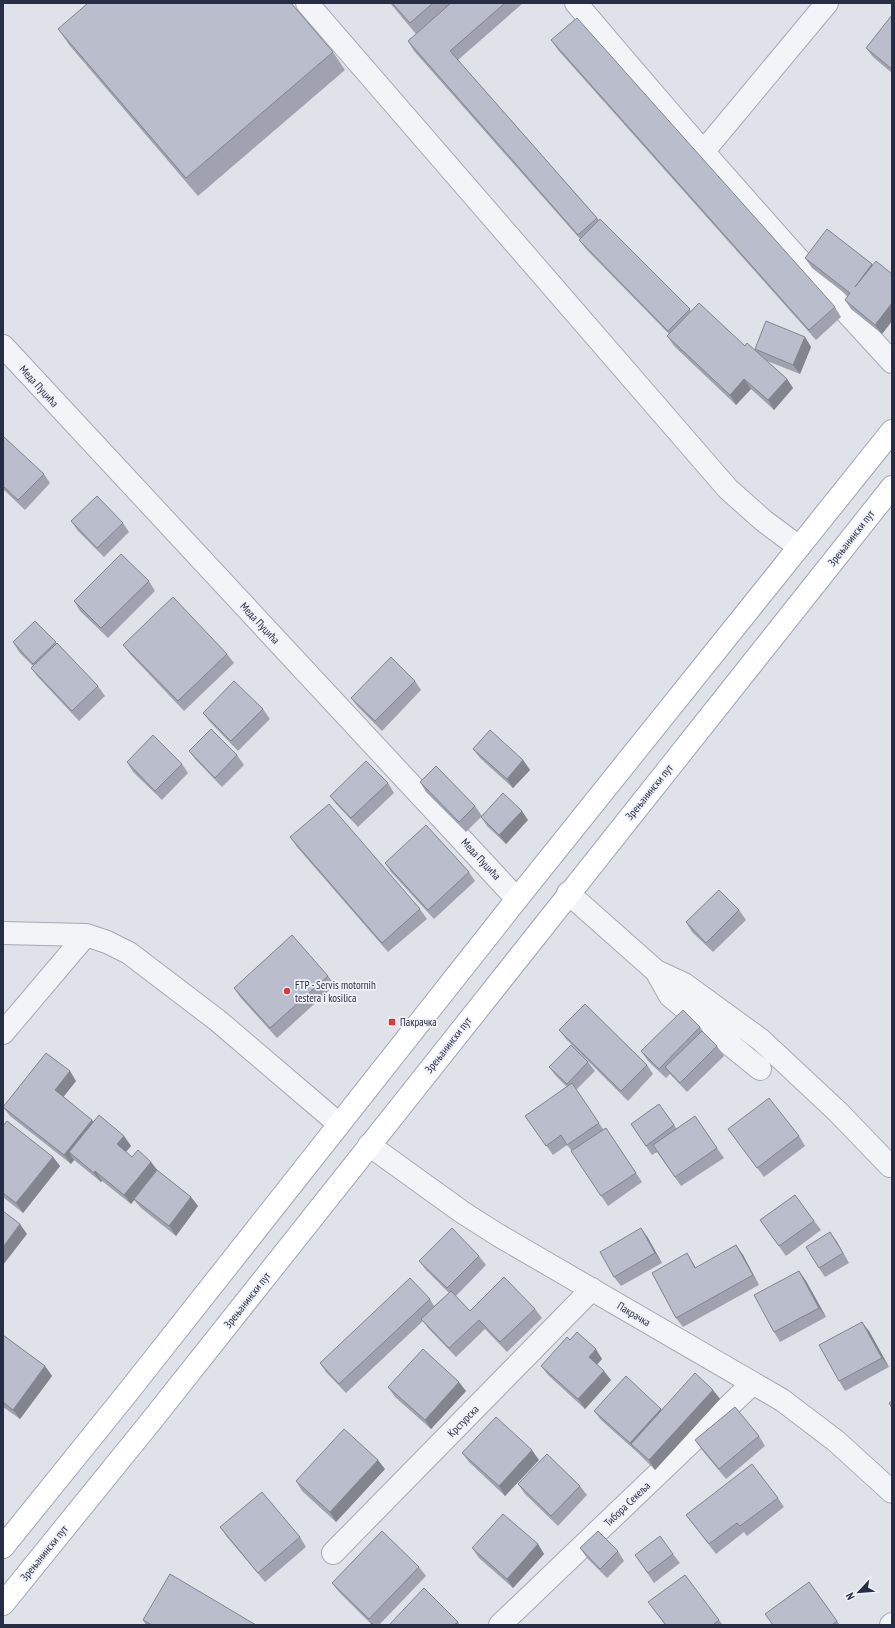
<svg xmlns="http://www.w3.org/2000/svg" width="895" height="1628" viewBox="0 0 895 1628" font-family="'PT Sans Narrow',sans-serif">
<style>
.lines{fill:none;stroke-linecap:round;stroke-linejoin:round}
.minor-casing{stroke:#a5a8b5;stroke-width:24}
.major-casing{stroke:#9ea4b7;stroke-width:24}
.minor{stroke:#f3f4f8;stroke-width:22}
.major{stroke:#fff;stroke-width:22}
.wall{fill:#a0a3af}
.shaded-wall{fill:#82848e}
.building{fill:#babdcb;stroke:#82848e}
.poi-dot{fill:#dc3938;stroke:#f0f2f8;stroke-width:1.5}
.labels{text-anchor:middle;dominant-baseline:central;stroke-width:3.5;stroke-linejoin:round;paint-order:stroke}
.street-label{font-size:11px;fill:#272d44;stroke:#f0f2f8}
.poi-label{font-size:11px;fill:#272d44;stroke:#f0f2f8;text-anchor:start}
</style>
<rect width="100%" height="100%" fill="#e0e2ea"/>
<g class="lines">
<g class="minor-casing">
<path id="minor" d="M 307,3 L 728,489 L 764,521 L 799,547
M 576,3 C 679,125 784,245 892,362
M 703,152 L 827,3
M 3,346 L 517,899
M 568,893 L 656,971 L 684,984 L 761,1040 L 838,1112 L 890,1166
M 3,933 L 86,935 L 107,942 L 129,953 L 217,1020 L 339,1124
M 656,971 L 670,996 L 760,1069
M 3,1033 L 86,935
M 369,1145 L 462,1212 L 498,1235 L 782,1400 L 836,1441 L 892,1492
M 333,1553 L 592,1289
M 500,1625 L 753,1383
M 891,1625 L 892,1624"/>
</g>
<g class="major-casing">
<path id="major" d="M 3,1547 L 128,1392 L 517,899 L 892,431
M 3,1604 L 152,1420 L 892,487"/>
</g>
<use href="#minor" class="minor"/>
<use href="#major" class="major"/>
</g>
<path class="wall" d="M 390,3 L 523,3 L 458,60 L 599,220 L 691,311 L 745,346 L 756,351 L 755,349 L 805,337 L 811,347 L 800,374 L 767,361 L 787,379 L 793,388 L 774,410 L 751,389 L 736,405 L 674,346 L 667,336 L 669,334 L 586,249 L 579,240 L 580,239 L 414,51 L 408,41 L 416,34 Z
M 892,15 L 892,73 L 873,57 L 866,48 Z
M 58,29 L 333,52 L 345,70 L 198,196 L 70,46 Z
M 551,40 L 835,307 L 841,317 L 816,340 L 558,50 Z
M 805,258 L 892,274 L 892,321 L 882,334 L 851,309 L 845,300 L 848,296 L 812,268 Z
M 3,438 L 44,474 L 50,483 L 25,510 L 3,489 Z
M 71,521 L 123,523 L 129,532 L 104,557 L 78,531 Z
M 149,581 L 155,591 L 108,638 L 80,611 L 74,601 Z
M 35,621 L 98,686 L 105,696 L 79,721 L 38,677 L 31,668 L 33,666 L 19,652 L 13,642 Z
M 123,645 L 227,654 L 234,663 L 184,711 L 130,654 Z
M 415,681 L 421,690 L 382,731 L 358,707 L 351,698 Z
M 263,709 L 270,719 L 238,751 L 210,722 L 203,713 Z
M 473,749 L 523,760 L 530,770 L 513,788 L 480,758 Z
M 189,751 L 237,755 L 244,765 L 222,787 L 196,760 Z
M 127,762 L 182,764 L 188,773 L 162,800 L 133,772 Z
M 420,782 L 475,806 L 482,816 L 466,832 L 426,792 Z
M 388,783 L 394,793 L 358,827 L 337,805 L 330,796 Z
M 481,817 L 528,820 L 506,844 L 487,826 Z
M 290,837 L 420,909 L 427,919 L 388,952 L 297,847 Z
M 385,863 L 469,872 L 475,881 L 434,919 L 391,872 Z
M 739,910 L 746,920 L 713,952 L 692,932 L 686,922 Z
M 328,976 L 335,985 L 277,1038 L 240,997 L 234,988 Z
M 700,1027 L 706,1036 L 717,1046 L 724,1056 L 687,1092 L 670,1074 L 666,1078 L 648,1061 L 641,1051 Z
M 559,1030 L 647,1065 L 653,1074 L 628,1101 L 566,1039 Z
M 588,1062 L 595,1071 L 576,1090 L 603,1129 L 606,1128 L 642,1182 L 608,1206 L 571,1151 L 572,1151 L 567,1145 L 553,1155 L 525,1116 L 567,1087 L 556,1076 L 549,1067 Z
M 76,1081 L 63,1097 L 93,1122 L 124,1136 L 131,1146 L 126,1152 L 132,1157 L 151,1162 L 157,1170 L 191,1197 L 198,1206 L 176,1236 L 141,1208 L 134,1200 L 131,1204 L 102,1181 L 101,1182 L 74,1160 L 71,1164 L 10,1116 L 3,1107 Z
M 659,1104 L 677,1129 L 695,1116 L 724,1158 L 681,1186 L 657,1152 L 652,1155 L 631,1124 Z
M 3,1126 L 53,1157 L 60,1166 L 23,1213 L 3,1197 Z
M 728,1129 L 799,1136 L 805,1146 L 764,1177 Z
M 795,1195 L 821,1230 L 786,1256 L 760,1220 Z
M 641,1228 L 648,1238 L 662,1263 L 621,1286 L 614,1277 Z
M 830,1232 L 837,1242 L 849,1263 L 825,1277 L 819,1268 Z
M 736,1245 L 743,1255 L 759,1285 L 683,1327 L 676,1318 L 687,1253 L 696,1268 Z
M 479,1256 L 486,1265 L 456,1296 L 470,1311 L 535,1309 L 542,1318 L 507,1352 L 485,1329 L 456,1357 L 428,1328 L 423,1321 L 346,1393 L 326,1372 L 320,1363 L 430,1299 L 434,1306 L 449,1293 L 426,1270 L 419,1261 Z
M 799,1271 L 806,1281 L 826,1317 L 780,1342 L 774,1332 Z
M 869,1331 L 889,1367 L 845,1391 L 839,1381 Z
M 3,1335 L 45,1366 L 52,1376 L 20,1419 L 3,1407 Z
M 570,1340 L 602,1359 L 597,1365 L 611,1380 L 585,1409 L 548,1375 L 541,1366 Z
M 388,1387 L 466,1391 L 431,1429 L 395,1397 Z
M 713,1390 L 720,1399 L 655,1470 L 637,1452 L 601,1420 L 594,1411 L 661,1409 L 662,1410 Z
M 759,1436 L 765,1446 L 726,1479 L 702,1450 L 695,1440 Z
M 462,1453 L 539,1460 L 505,1496 L 469,1462 Z
M 385,1469 L 336,1522 L 302,1491 L 296,1481 Z
M 518,1484 L 580,1486 L 587,1495 L 558,1526 L 525,1494 Z
M 778,1498 L 784,1507 L 747,1536 L 744,1532 L 716,1554 L 686,1515 Z
M 220,1527 L 300,1537 L 306,1547 L 265,1582 L 227,1537 Z
M 538,1544 L 544,1554 L 513,1588 L 479,1558 L 472,1548 Z
M 580,1548 L 618,1551 L 624,1561 L 607,1578 L 587,1558 Z
M 673,1554 L 680,1563 L 654,1583 L 635,1555 Z
M 419,1567 L 426,1576 L 379,1625 L 370,1625 L 371,1624 L 339,1592 L 332,1583 Z
M 809,1582 L 840,1625 L 773,1625 Z
M 648,1602 L 719,1620 L 723,1625 L 665,1625 Z
M 143,1620 L 256,1625 L 146,1625 Z
M 458,1622 L 460,1625 L 389,1625 Z"/>
<path class="shaded-wall" d="M 872,264 L 878,273 L 855,287 Z
M 892,303 L 892,321 L 882,334 L 875,325 Z
M 805,337 L 811,347 L 800,374 L 793,365 Z
M 744,379 L 751,389 L 736,405 L 730,395 Z
M 787,379 L 793,388 L 774,410 L 768,400 Z
M 523,760 L 530,770 L 513,788 L 507,779 Z
M 522,811 L 528,820 L 506,844 L 499,835 Z
M 70,1071 L 76,1081 L 61,1100 L 55,1090 Z
M 92,1120 L 99,1129 L 69,1152 L 74,1160 L 71,1164 L 64,1155 Z
M 124,1136 L 131,1146 L 124,1154 L 117,1144 Z
M 53,1157 L 60,1166 L 23,1213 L 16,1203 Z
M 151,1162 L 158,1171 L 131,1204 L 124,1195 Z
M 95,1171 L 102,1181 L 101,1182 L 94,1173 Z
M 191,1197 L 198,1206 L 176,1236 L 169,1226 Z
M 20,1224 L 27,1234 L 3,1265 L 3,1247 Z
M 641,1228 L 648,1238 L 662,1263 L 655,1253 Z
M 830,1232 L 837,1242 L 849,1263 L 843,1253 Z
M 736,1245 L 743,1255 L 759,1285 L 753,1275 Z
M 687,1253 L 693,1263 L 701,1278 L 695,1268 Z
M 799,1271 L 806,1281 L 826,1317 L 819,1308 Z
M 862,1322 L 869,1331 L 889,1367 L 882,1358 Z
M 596,1349 L 602,1359 L 595,1366 L 589,1357 Z
M 45,1366 L 52,1376 L 20,1419 L 13,1410 Z
M 604,1371 L 611,1380 L 585,1409 L 578,1399 Z
M 459,1382 L 466,1391 L 431,1429 L 425,1420 Z
M 713,1390 L 720,1399 L 655,1470 L 649,1460 Z
M 661,1409 L 668,1418 L 631,1444 L 637,1453 L 630,1443 Z
M 532,1450 L 539,1460 L 505,1496 L 499,1486 Z
M 378,1460 L 385,1469 L 336,1522 L 330,1512 Z
M 538,1544 L 544,1554 L 513,1588 L 507,1579 Z"/>
<path class="building" d="M 88,3 L 291,3 L 333,52 L 186,178 L 58,29 Z
M 392,3 L 433,3 L 410,23 Z
M 451,3 L 505,3 L 450,51 L 597,218 L 578,235 L 408,41 Z
M 892,15 L 892,69 L 866,48 Z
M 577,18 L 835,307 L 809,330 L 551,40 Z
M 600,219 L 690,309 L 668,331 L 579,240 Z
M 827,229 L 872,264 L 855,287 L 876,261 L 892,274 L 892,303 L 875,325 L 845,300 L 850,293 L 805,258 Z
M 699,303 L 745,346 L 747,343 L 787,379 L 768,400 L 744,379 L 730,395 L 667,336 Z
M 766,321 L 805,337 L 793,365 L 755,349 Z
M 4,437 L 44,474 L 18,500 L 3,486 L 3,438 Z
M 97,496 L 123,523 L 97,548 L 71,521 Z
M 121,554 L 149,581 L 101,628 L 74,601 Z
M 173,597 L 227,654 L 178,701 L 123,645 Z
M 35,621 L 56,642 L 33,664 L 13,642 Z
M 57,643 L 98,686 L 72,711 L 31,668 Z
M 391,657 L 415,681 L 375,721 L 351,698 Z
M 234,681 L 263,709 L 231,741 L 203,713 Z
M 211,729 L 237,755 L 215,778 L 189,751 Z
M 490,730 L 523,760 L 507,779 L 473,749 Z
M 153,735 L 182,764 L 155,791 L 127,762 Z
M 366,761 L 388,783 L 351,818 L 330,796 Z
M 436,766 L 475,806 L 459,822 L 420,782 Z
M 503,793 L 522,811 L 499,835 L 481,817 Z
M 329,804 L 420,909 L 382,943 L 290,837 Z
M 426,825 L 469,872 L 428,910 L 385,863 Z
M 719,890 L 739,910 L 706,943 L 686,922 Z
M 292,935 L 328,976 L 270,1028 L 234,988 Z
M 585,1004 L 647,1065 L 621,1091 L 559,1030 Z
M 683,1010 L 700,1027 L 659,1069 L 641,1051 Z
M 702,1031 L 717,1046 L 680,1083 L 665,1067 Z
M 571,1045 L 588,1062 L 567,1084 L 549,1067 Z
M 46,1053 L 70,1071 L 55,1090 L 92,1120 L 64,1155 L 3,1107 Z
M 572,1083 L 599,1123 L 567,1145 L 561,1135 L 546,1146 L 525,1116 Z
M 769,1098 L 799,1136 L 757,1168 L 728,1129 Z
M 659,1104 L 674,1125 L 646,1146 L 631,1124 Z
M 99,1115 L 124,1136 L 117,1144 L 132,1157 L 138,1150 L 151,1162 L 124,1195 L 95,1171 L 94,1173 L 69,1152 Z
M 695,1116 L 717,1148 L 675,1177 L 653,1145 Z
M 7,1121 L 53,1157 L 16,1203 L 3,1193 L 3,1126 Z
M 606,1128 L 636,1173 L 601,1196 L 571,1151 Z
M 157,1170 L 191,1197 L 169,1226 L 134,1199 Z
M 795,1195 L 814,1221 L 779,1246 L 760,1220 Z
M 3,1211 L 20,1224 L 3,1247 Z
M 452,1228 L 479,1256 L 447,1288 L 419,1261 Z
M 641,1228 L 655,1253 L 614,1277 L 600,1252 Z
M 830,1232 L 843,1253 L 819,1268 L 806,1247 Z
M 736,1245 L 753,1275 L 676,1318 L 652,1273 L 687,1253 L 695,1268 Z
M 799,1271 L 819,1308 L 774,1332 L 754,1295 Z
M 504,1277 L 535,1309 L 500,1342 L 479,1320 L 449,1348 L 421,1319 L 451,1291 L 470,1311 Z
M 410,1278 L 430,1299 L 339,1384 L 320,1363 Z
M 862,1322 L 882,1358 L 839,1381 L 819,1345 Z
M 577,1332 L 596,1349 L 589,1357 L 604,1371 L 578,1399 L 541,1366 L 567,1337 L 570,1340 Z
M 3,1335 L 45,1366 L 13,1410 L 3,1402 Z
M 423,1349 L 459,1382 L 425,1420 L 388,1387 Z
M 695,1373 L 713,1390 L 649,1460 L 631,1444 Z
M 626,1376 L 661,1409 L 630,1443 L 594,1411 Z
M 892,1401 L 892,1408 L 889,1403 Z
M 735,1407 L 759,1436 L 719,1469 L 695,1440 Z
M 496,1417 L 532,1450 L 499,1486 L 462,1453 Z
M 344,1429 L 378,1460 L 330,1512 L 296,1481 Z
M 547,1454 L 580,1486 L 551,1516 L 518,1484 Z
M 752,1464 L 778,1498 L 740,1526 L 737,1523 L 709,1544 L 686,1515 Z
M 262,1492 L 300,1537 L 258,1573 L 220,1527 Z
M 503,1514 L 538,1544 L 507,1579 L 472,1548 Z
M 382,1531 L 419,1567 L 369,1619 L 332,1583 Z
M 598,1531 L 618,1551 L 600,1569 L 580,1548 Z
M 660,1536 L 673,1554 L 648,1573 L 635,1555 Z
M 170,1574 L 256,1625 L 152,1625 L 143,1620 Z
M 685,1575 L 719,1620 L 713,1625 L 666,1625 L 648,1602 Z
M 809,1582 L 837,1621 L 832,1625 L 773,1625 L 765,1614 Z
M 424,1588 L 458,1622 L 454,1625 L 389,1625 Z
M 372,1623 L 374,1625 L 370,1625 Z"/>
<g class="poi-dot">
<circle cx="287" cy="991" r="4"/>
<rect x="388" y="1018" width="8" height="8" rx="2"/>
</g>
<g class="labels">
<g class="street-label">
<text transform="translate(39 386) rotate(48)">Меда Пуцића</text>
<text transform="translate(851 538) rotate(-52)">Зрењанински пут</text>
<text transform="translate(260 623) rotate(47)">Меда Пуцића</text>
<text transform="translate(649 792) rotate(-51)">Зрењанински пут</text>
<text transform="translate(481 859) rotate(47)">Меда Пуцића</text>
<text transform="translate(448 1045) rotate(-52)">Зрењанински пут</text>
<text transform="translate(247 1300) rotate(-52)">Зрењанински пут</text>
<text transform="translate(634 1314) rotate(31)">Пакрачка</text>
<text transform="translate(463 1421) rotate(-46)">Крстурска</text>
<text transform="translate(627 1504) rotate(-44)">Тибора Секеља</text>
<text transform="translate(44 1553) rotate(-51)">Зрењанински пут</text>
</g>
<g class="poi-label">
<text x="295" y="985">FTP - Servis motornih<tspan x="295" dy="13">testera i kosilica</tspan></text>
<text x="400" y="1022">Пакрачка</text>
</g>
</g>
<rect width="895" height="1628" fill="none" stroke="#272d44" stroke-width="8"/>
<g transform="translate(859 1592) rotate(244)" stroke="#f0f2f8" stroke-width="3" paint-order="stroke">
<path d="M0-3L7 15L0 10L-7 15Z" fill="#272d44"/>
<text y="-6" font-size="11" font-weight="bold" text-anchor="middle" fill="#272d44">N</text>
</g>
</svg>
